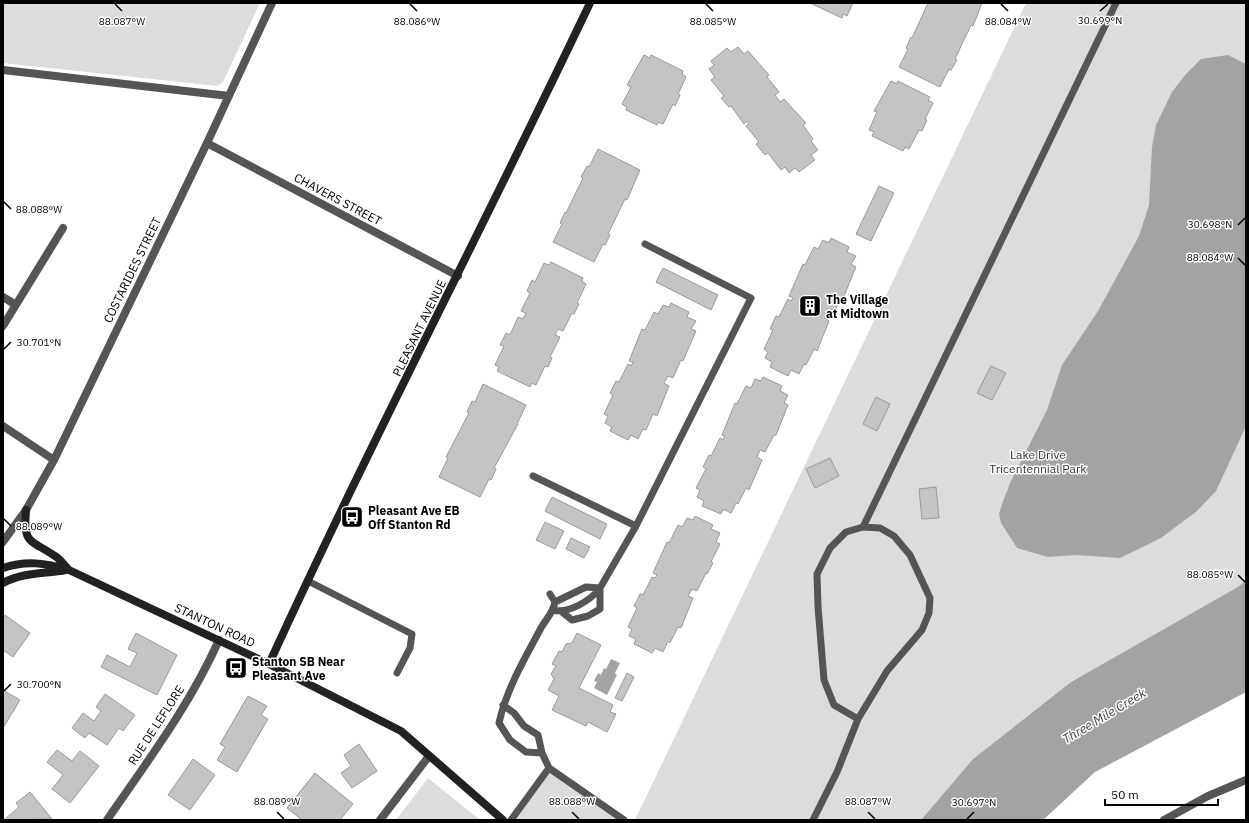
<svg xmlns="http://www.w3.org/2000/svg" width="1249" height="823" viewBox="0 0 1249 823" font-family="'IBM Plex Sans',sans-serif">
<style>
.green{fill:#dcdcdc}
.water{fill:#a3a3a3}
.building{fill:#c4c4c4;stroke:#999}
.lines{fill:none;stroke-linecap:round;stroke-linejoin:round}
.lane{stroke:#555;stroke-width:7}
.street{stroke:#555;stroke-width:8}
.secondary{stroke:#222;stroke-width:8}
.ticks{fill:none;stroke:#000;stroke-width:1.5}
.labels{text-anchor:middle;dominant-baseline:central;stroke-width:3;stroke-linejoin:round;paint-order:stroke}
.street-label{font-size:12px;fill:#000;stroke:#fff}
.poi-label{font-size:12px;font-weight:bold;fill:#000;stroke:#fff;text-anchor:start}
.park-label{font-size:12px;fill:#333;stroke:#fff}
.water-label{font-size:13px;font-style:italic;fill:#444;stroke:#fff}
.ticks-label{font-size:10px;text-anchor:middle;fill:#000;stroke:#fff;stroke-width:3;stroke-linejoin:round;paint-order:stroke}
</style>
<rect width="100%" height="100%" fill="#fff"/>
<path class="green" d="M 3,3 L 260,3 L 223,82 L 217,86 L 3,63 Z
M 1026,3 L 1246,3 L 1246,581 L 1236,588 L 1071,682 L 973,759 L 921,820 L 635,820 Z
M 549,768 L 624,820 L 511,820 Z
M 428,778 L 480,820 L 396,820 Z"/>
<path class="water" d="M 1228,55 L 1246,64 L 1246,426 L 1230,461 L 1216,491 L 1197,511 L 1161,538 L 1120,558 L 1076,555 L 1048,557 L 1017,548 L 1001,523 L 999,514 L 1003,501 L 1011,481 L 1047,410 L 1062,365 L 1098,311 L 1139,236 L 1149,205 L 1152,147 L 1156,125 L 1172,92 L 1186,74 L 1201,59 Z
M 1246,581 L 1246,692 L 1095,772 L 1043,820 L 921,820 L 973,759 L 1071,682 L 1236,588 Z
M 611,659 L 620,663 L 615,673 L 617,675 L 607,695 L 594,688 L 597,682 L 594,681 L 598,673 L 601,675 L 604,668 L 606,669 Z"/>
<path class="building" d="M 810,3 L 853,3 L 847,16 L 843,14 L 842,18 Z
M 928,3 L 982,3 L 973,26 L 971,25 L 955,59 L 957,60 L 951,70 L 949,69 L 940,87 L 899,67 L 908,49 L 906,48 L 911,37 L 912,38 Z
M 738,47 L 744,54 L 748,51 L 769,75 L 767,77 L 779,92 L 775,95 L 780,102 L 784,99 L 806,123 L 803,125 L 813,139 L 811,141 L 818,150 L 811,155 L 815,160 L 799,172 L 795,168 L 789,173 L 785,167 L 781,170 L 768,153 L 765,155 L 756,144 L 759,142 L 746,126 L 749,124 L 747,121 L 744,124 L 731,106 L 729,107 L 721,98 L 724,96 L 711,80 L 715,77 L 709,69 L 714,65 L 711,61 L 727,48 L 731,52 Z
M 644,55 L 650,58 L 651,55 L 683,71 L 682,74 L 686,77 L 678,94 L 680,95 L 675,106 L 673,104 L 663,124 L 658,122 L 657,125 L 626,110 L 627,107 L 622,104 L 631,87 L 627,85 Z
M 891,81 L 897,84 L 898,81 L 930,97 L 928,100 L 933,103 L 925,119 L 927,120 L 922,131 L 919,130 L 909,149 L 905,147 L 903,151 L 872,136 L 874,132 L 869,130 L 877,112 L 874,111 Z
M 598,149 L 640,170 L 627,200 L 625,199 L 608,234 L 610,235 L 605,245 L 603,244 L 594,262 L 553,242 L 562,224 L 560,223 L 565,212 L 566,213 L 583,178 L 581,177 L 587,166 L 589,167 Z
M 879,186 L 894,193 L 871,241 L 856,234 Z
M 831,238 L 849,247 L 847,252 L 856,256 L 851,264 L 856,267 L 844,296 L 842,296 L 833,314 L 828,311 L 825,318 L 829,321 L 817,351 L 814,349 L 806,365 L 804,364 L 799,374 L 791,370 L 788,376 L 770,367 L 772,362 L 765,358 L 768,352 L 764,349 L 773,330 L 770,329 L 776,316 L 779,317 L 788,299 L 791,301 L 793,298 L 789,296 L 803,264 L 805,265 L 814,247 L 818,249 L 823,240 L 829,243 Z
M 551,262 L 583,278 L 582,281 L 586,284 L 577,303 L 579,304 L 574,314 L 572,313 L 563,331 L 558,329 L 555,335 L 560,337 L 550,357 L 552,358 L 548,367 L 545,366 L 536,385 L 532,383 L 530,387 L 497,371 L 499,367 L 495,365 L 504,346 L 500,345 L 506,333 L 510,335 L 518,317 L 523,319 L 526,313 L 521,311 L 530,293 L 527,291 L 532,280 L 535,282 L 544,263 L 549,265 Z
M 663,268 L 718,295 L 711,310 L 656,282 Z
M 671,303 L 689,312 L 687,317 L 696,321 L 691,329 L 696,331 L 683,361 L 681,360 L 673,378 L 668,376 L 664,383 L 669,386 L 657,416 L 653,414 L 646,430 L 643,429 L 638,439 L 631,435 L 628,440 L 610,431 L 612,427 L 605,423 L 608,416 L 604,414 L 613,395 L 610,393 L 616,381 L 619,382 L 628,364 L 631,366 L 633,362 L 629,361 L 642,329 L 645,330 L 654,312 L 658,314 L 663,305 L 669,307 Z
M 991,366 L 1006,373 L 992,400 L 977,393 Z
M 763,377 L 782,386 L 780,391 L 788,395 L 784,403 L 788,405 L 776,435 L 774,435 L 765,452 L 760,450 L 757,457 L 762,460 L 749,490 L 746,488 L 738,504 L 736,503 L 731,513 L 723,509 L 721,514 L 702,506 L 704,501 L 697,497 L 700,490 L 696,488 L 706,469 L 703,467 L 709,455 L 711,456 L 720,438 L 723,440 L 725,436 L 722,435 L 735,403 L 737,404 L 746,386 L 751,388 L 755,379 L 761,381 Z
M 483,384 L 526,405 L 517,424 L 518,424 L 494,468 L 496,469 L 491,480 L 489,479 L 480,497 L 439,477 L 448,458 L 446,457 L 469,413 L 467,412 L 472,401 L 475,402 Z
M 876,397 L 890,404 L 877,431 L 863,424 Z
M 830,458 L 839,476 L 815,488 L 806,469 Z
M 936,487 L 939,518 L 922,519 L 919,489 Z
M 552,497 L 607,524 L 600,539 L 545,511 Z
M 695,516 L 713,525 L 711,529 L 720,533 L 716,542 L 720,544 L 711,562 L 713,563 L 707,574 L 706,573 L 697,591 L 692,589 L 688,596 L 693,598 L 681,628 L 678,627 L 670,643 L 668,641 L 663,652 L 655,648 L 652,653 L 634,644 L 636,639 L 629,636 L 632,629 L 628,627 L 637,608 L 634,606 L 640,594 L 643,595 L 652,577 L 655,578 L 657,575 L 653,573 L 667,542 L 669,543 L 678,525 L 682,527 L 687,518 L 693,520 Z
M 545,522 L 564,531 L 555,549 L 536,540 Z
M 571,538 L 590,547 L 584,558 L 566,549 Z
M 5,615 L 30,633 L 13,657 L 3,650 L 3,618 Z
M 136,633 L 177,655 L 157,695 L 101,667 L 107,655 L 130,667 L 137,653 L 128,649 Z
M 577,633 L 601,645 L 579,688 L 613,705 L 610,712 L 616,714 L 607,732 L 588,722 L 586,726 L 552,710 L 559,696 L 548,690 L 554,679 L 551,674 L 556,666 L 552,664 L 559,651 L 562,652 L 566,644 L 572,643 Z
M 627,673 L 634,677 L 622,701 L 615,698 Z
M 3,690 L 20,700 L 3,728 Z
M 105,694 L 135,715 L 123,731 L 119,728 L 107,745 L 89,733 L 85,738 L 72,728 L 83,713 L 94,721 L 101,711 L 96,707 Z
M 248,696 L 267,706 L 261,715 L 268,719 L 237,772 L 217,760 L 225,747 L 220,744 Z
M 359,744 L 377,771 L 352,788 L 341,773 L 351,766 L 344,755 Z
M 57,750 L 72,761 L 80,751 L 99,766 L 70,803 L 52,789 L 63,775 L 47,762 Z
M 193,759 L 215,775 L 190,810 L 168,795 Z
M 315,773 L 353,804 L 340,820 L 302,820 L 287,808 Z
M 30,792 L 52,819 L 4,820 L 19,807 L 16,803 Z"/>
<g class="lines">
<path class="lane" d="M 533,476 L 636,526
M 308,581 L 412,634 L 410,648 L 397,673
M 555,602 L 586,587 L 600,588
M 553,610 C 569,614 591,600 600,588 L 636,526 L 751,298 L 645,244
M 562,612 L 572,620 L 588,616 L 600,609 L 600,588
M 503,705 L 514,713 L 524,726 L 538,735 L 542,753 L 549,768
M 858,719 L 887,671 L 922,630 L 929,613 L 930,598 L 910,555 L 894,536 L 880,528 L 863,527
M 542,753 L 526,752 L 510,740 L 499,723 C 506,690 525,658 541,628 C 546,619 553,613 555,602 L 550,594
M 511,820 L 549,768 L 624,820
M 813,820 L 837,772 L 858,719 L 834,705 L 824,680 L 818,607 L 817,574 L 830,548 L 846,532 L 863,527 L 1116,3"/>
<path class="street" d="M 3,70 L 229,96
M 207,143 L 458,276
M 3,297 L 16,305
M 3,326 L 63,228
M 3,426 L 54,460
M 3,542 L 26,510 L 54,460 L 207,143 L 272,3
M 107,820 C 147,762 190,705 219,640
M 380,820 L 429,756
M 1164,820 L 1208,796 L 1246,780"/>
<path class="secondary" d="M 26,510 C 23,545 30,539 55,556 C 60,559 64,565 68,569
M 3,568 C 26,560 46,563 69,570 L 269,664 L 401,731 L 503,820
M 3,583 C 23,572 45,574 66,570
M 269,664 C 371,441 485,224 590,3"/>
</g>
<path class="ticks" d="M 115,4 L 122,11M 410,4 L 417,11M 706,4 L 713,11M 1001,4 L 1008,11M 1100,11 L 1108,4M 4,202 L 11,209M 1238,225 L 1245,218M 1238,258 L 1245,265M 4,349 L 11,342M 4,519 L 11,526M 1238,575 L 1245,582M 4,691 L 11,684M 277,812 L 284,819M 572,812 L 579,819M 868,812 L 875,819M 967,819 L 974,812"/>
<defs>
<g id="building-square" transform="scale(1.15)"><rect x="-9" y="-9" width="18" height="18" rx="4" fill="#000" stroke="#fff"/><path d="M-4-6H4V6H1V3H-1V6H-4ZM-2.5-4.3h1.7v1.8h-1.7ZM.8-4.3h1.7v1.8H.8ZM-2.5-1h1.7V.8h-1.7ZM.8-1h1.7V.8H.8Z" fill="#fff"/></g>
<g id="bus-square" transform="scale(1.15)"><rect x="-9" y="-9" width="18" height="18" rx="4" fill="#000" stroke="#fff"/><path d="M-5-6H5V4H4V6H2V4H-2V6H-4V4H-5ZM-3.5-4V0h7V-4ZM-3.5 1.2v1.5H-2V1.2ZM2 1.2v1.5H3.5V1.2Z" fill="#fff"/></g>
</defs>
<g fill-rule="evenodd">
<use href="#building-square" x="810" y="306"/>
<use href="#bus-square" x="352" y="517"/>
<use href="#bus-square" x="236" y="668"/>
</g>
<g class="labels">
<g class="street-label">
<text transform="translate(338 199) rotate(28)">CHAVERS STREET</text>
<text transform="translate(132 270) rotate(-64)">COSTARIDES STREET</text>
<text transform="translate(419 328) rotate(-64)">PLEASANT AVENUE</text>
<text transform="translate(215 625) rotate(25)">STANTON ROAD</text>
<text transform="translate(156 725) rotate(-57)">RUE DE LEFLORE</text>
</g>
<g class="poi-label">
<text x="826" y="299">The Village<tspan x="826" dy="14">at Midtown</tspan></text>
<text x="368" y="510">Pleasant Ave EB<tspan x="368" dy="14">Off Stanton Rd</tspan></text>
<text x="252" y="661">Stanton SB Near<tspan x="252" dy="14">Pleasant Ave</tspan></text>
</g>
<g class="park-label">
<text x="1038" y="454">Lake Drive<tspan x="1038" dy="14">Tricentennial Park</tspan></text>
</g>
<g class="water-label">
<text transform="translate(1104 716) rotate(-31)">Three Mile Creek</text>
</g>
</g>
<g class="ticks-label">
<text x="1100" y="24">30.699°N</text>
<text x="122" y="25">88.087°W</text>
<text x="417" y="25">88.086°W</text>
<text x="713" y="25">88.085°W</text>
<text x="1008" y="25">88.084°W</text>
<text x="39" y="213">88.088°W</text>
<text x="1210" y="228">30.698°N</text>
<text x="1210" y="261">88.084°W</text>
<text x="39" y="346">30.701°N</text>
<text x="39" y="530">88.089°W</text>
<text x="1210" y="578">88.085°W</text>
<text x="39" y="688">30.700°N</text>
<text x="277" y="805">88.089°W</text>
<text x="572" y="805">88.088°W</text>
<text x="868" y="805">88.087°W</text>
<text x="974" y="806">30.697°N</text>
</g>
<rect width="1249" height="823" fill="none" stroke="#000000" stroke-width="8"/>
<path d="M1105 799v6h113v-6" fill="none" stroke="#000000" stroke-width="2"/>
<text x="1111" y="799" font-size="12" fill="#000000" stroke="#ffffff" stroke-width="3" paint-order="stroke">50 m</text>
</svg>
